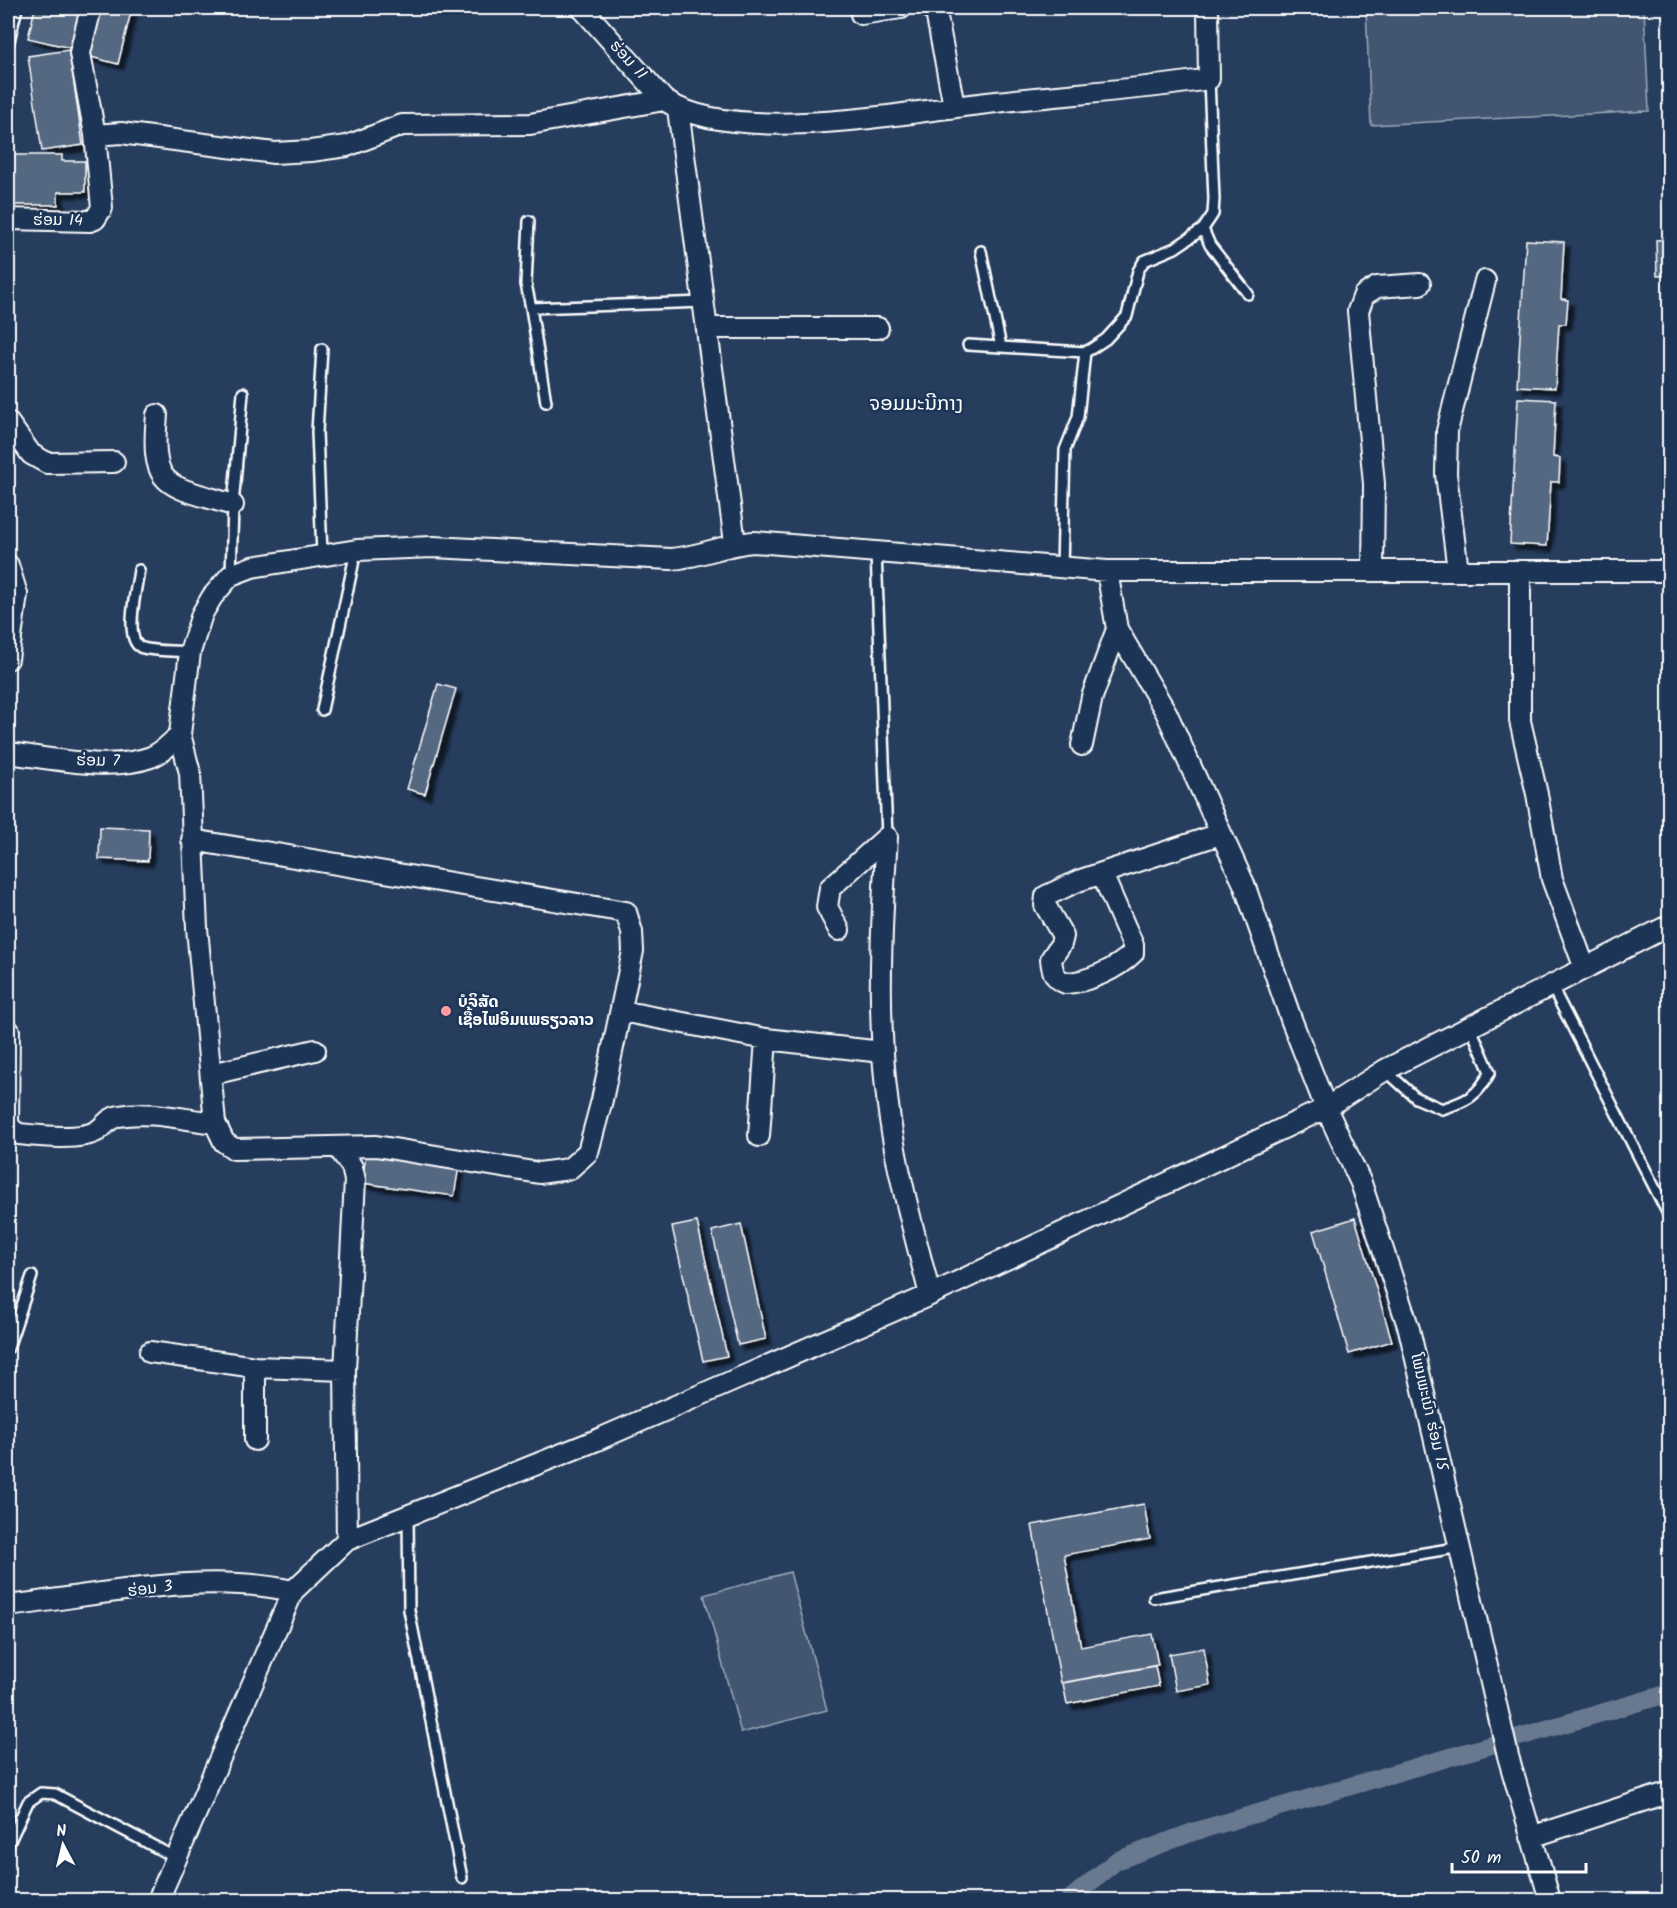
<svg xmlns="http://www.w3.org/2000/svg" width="1677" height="1908" viewBox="0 0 1677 1908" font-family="Kalam,'Noto Sans Lao',sans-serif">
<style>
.green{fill:#425672;stroke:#a0aab8;stroke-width:1.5}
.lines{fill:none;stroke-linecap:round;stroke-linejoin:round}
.canal{stroke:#67788e;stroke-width:18}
.building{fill:#556781;stroke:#fff;stroke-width:1.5;filter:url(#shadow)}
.service-casing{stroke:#fff;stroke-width:14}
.minor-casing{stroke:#fff;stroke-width:24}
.service{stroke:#1d3557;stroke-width:9}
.minor{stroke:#1d3557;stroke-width:20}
.poi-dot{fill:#ff9aa2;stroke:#1d3557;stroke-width:2}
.labels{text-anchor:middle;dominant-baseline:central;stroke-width:5;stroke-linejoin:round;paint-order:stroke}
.street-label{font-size:16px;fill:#fff;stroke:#1d3557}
.poi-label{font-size:16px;font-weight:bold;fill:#fff;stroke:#1d3557;text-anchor:start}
.quarter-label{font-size:20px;fill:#fff;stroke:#1d3557}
</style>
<defs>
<filter id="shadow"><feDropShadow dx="5.5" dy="5.5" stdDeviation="1.5" flood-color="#0009"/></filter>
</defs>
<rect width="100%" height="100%" fill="#263d5e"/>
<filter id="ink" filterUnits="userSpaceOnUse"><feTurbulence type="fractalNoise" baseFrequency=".0167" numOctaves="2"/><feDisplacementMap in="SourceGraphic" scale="12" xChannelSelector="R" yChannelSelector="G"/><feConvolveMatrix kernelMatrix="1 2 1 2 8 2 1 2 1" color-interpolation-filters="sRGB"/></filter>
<g filter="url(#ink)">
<path class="green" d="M 1366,8 L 1644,8 L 1649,111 L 1371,125 Z
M 790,1572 L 827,1710 L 741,1733 L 704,1595 Z"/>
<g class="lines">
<path class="canal" d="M 1069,1900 L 1116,1861 L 1193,1832 L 1670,1693"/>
</g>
<path class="building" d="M 35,8 L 80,8 L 71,48 L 28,38 Z
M 99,8 L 132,8 L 118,64 L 87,56 Z
M 69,50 L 83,145 L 42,151 L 28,56 Z
M 8,155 L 62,155 L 62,161 L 85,161 L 85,192 L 58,192 L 58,205 L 8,205 Z
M 1670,239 L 1670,275 L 1657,276 L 1656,240 Z
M 1526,240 L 1564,242 L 1561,299 L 1568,300 L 1566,324 L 1559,324 L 1555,388 L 1517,386 Z
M 1518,398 L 1556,400 L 1553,457 L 1560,458 L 1559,482 L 1551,482 L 1547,546 L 1510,544 Z
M 438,684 L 456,689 L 425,794 L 407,789 Z
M 100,827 L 149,829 L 148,861 L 99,859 Z
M 366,1154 L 459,1166 L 454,1196 L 362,1183 Z
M 1355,1218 L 1392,1341 L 1349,1354 L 1313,1231 Z
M 697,1222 L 727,1356 L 703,1361 L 672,1227 Z
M 741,1224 L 766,1339 L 738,1345 L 712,1231 Z
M 1144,1504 L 1150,1539 L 1064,1555 L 1081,1647 L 1152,1634 L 1158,1665 L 1061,1683 L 1032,1525 Z
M 1204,1648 L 1210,1685 L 1176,1691 L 1169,1654 Z
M 1155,1666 L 1159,1686 L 1067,1704 L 1063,1683 Z"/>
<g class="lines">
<g class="service-casing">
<path id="service" d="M 8,45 L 17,8
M 529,221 L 526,284 L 531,308 L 705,302
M 1203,229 L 1210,245 L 1248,294
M 981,251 L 1001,347
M 531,308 L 546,402
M 968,345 L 1085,352 L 1091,349 L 1106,339 L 1127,316 L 1138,271 L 1144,261 L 1175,248 L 1203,229 L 1213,214 L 1214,199 L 1209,79
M 876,552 L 887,837
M 322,554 L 317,432 L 322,349
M 1062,568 L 1065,450 L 1078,417 L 1085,352
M 139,570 C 137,587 122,643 143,648 C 158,652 175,650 190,652
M 231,575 L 233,505 L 243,393
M 322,710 L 356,551
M 1550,983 L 1670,1218
M 1385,1070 L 1416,1098 L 1442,1109 C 1467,1101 1478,1096 1490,1072 L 1470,1026
M 8,1348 L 32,1276
M 408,1515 L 409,1610 L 462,1878
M 1154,1598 L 1461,1547
M 8,1845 L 28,1802 L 41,1793 L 55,1794 L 176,1858"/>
</g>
<g class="minor-casing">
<path id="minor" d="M 582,8 L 664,100 C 736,147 911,111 996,102 C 1067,94 1139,90 1209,79 L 1208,8
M 930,8 L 936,12 L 954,106
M 861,14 L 901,8
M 678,109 L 735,543
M 95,135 L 121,133 L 274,153 L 311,151 L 347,146 L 402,125 L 530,124 L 664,100
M 8,219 L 90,221 L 95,219 L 102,208 L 95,135 L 80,53 L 91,8
M 709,328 L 878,328
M 157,415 C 150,491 167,484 233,505
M 8,422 L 31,454 L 47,463 L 114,462
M 8,565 L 17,594 L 8,659
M 1107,571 L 1117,629 L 1166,712 L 1244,884 L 1291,1019 L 1326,1108 L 1361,1183 L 1409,1329 L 1508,1756 L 1550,1900
M 1373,571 L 1374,484 L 1358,311 L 1364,295 L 1377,287 L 1420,284
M 1458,571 L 1446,474 L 1447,431 L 1485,281
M 1520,572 L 1520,721 L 1537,794 L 1552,879 L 1584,966
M 1082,745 L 1092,697 L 1117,629
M 8,753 C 49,758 111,772 151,757 C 163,752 172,743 180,734
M 887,837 C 880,941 875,1046 895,1149 C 904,1198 918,1247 930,1295
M 192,840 L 626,912 L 632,932 L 633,951 L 602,1100 L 588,1152 L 569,1169 L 539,1173 L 376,1146 L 234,1149 L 224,1142 L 215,1123 L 197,928 L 190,773 L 180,734 L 190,652 L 202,614 L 212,597 L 231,575 L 252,567 L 357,550 L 433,547 L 671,559 C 700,557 725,544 754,542 L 1107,571 L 1670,571
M 1102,874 L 1133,945 L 1133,953 C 1117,969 1088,982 1066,983 C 1054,979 1052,970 1051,959 L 1061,944 L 1063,936 L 1045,905 L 1046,896 L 1078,881 L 1220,834
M 839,930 L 827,907 L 830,888 L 887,837
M 621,1011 L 766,1039 L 882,1052
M 9,1031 L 8,1122 L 11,1129 L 19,1134 C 38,1136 80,1141 97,1131 C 105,1126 108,1118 119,1116 C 149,1110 185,1120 215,1123
M 212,1074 L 315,1050
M 759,1136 L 766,1039
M 338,1147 L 352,1167 L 355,1180 L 345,1370 L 347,1540
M 150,1352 L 255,1367 L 345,1370
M 255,1367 L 255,1440
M 8,1606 C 101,1595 200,1571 293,1591
M 1531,1837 L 1670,1792
M 158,1900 L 293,1591 L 347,1540 L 597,1440 L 930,1295 L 1326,1108 L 1385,1070 L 1670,925"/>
</g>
<use href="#service" class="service"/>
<use href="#minor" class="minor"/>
</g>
</g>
<circle class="poi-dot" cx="446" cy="1011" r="6"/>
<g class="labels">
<g class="street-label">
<text transform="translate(628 60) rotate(48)">ຮ່ອມ 11</text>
<text x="58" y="220">ຮ່ອມ 14</text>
<text transform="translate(98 761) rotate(1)">ຮ່ອມ 7</text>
<text transform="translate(1429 1412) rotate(77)">ໂພນພະເນົາ ຮ່ອມ 15</text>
<text transform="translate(150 1589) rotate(-7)">ຮ່ອມ 3</text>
</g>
<g class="poi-label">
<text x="458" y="1002">ບໍລິສັດ<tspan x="458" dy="18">ເຊື້ອໄຟອິມແພຣຽວລາວ</tspan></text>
</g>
<g class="quarter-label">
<text x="916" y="405">ຈອມມະນີກາງ</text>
</g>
</g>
<rect width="1677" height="1908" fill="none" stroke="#1d3557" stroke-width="30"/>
<rect x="15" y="15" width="1647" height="1878" fill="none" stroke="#fff" stroke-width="2" filter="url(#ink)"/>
<g transform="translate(63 1845) rotate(353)" stroke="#1d3557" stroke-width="4.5" paint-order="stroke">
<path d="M0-4.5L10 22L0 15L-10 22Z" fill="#ffffff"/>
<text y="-9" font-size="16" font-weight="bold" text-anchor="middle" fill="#ffffff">N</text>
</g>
<path d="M1452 1863v9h134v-9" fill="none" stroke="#ffffff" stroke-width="3"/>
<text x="1461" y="1863" font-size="18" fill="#ffffff" stroke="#1d3557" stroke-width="4.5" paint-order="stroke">50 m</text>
</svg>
